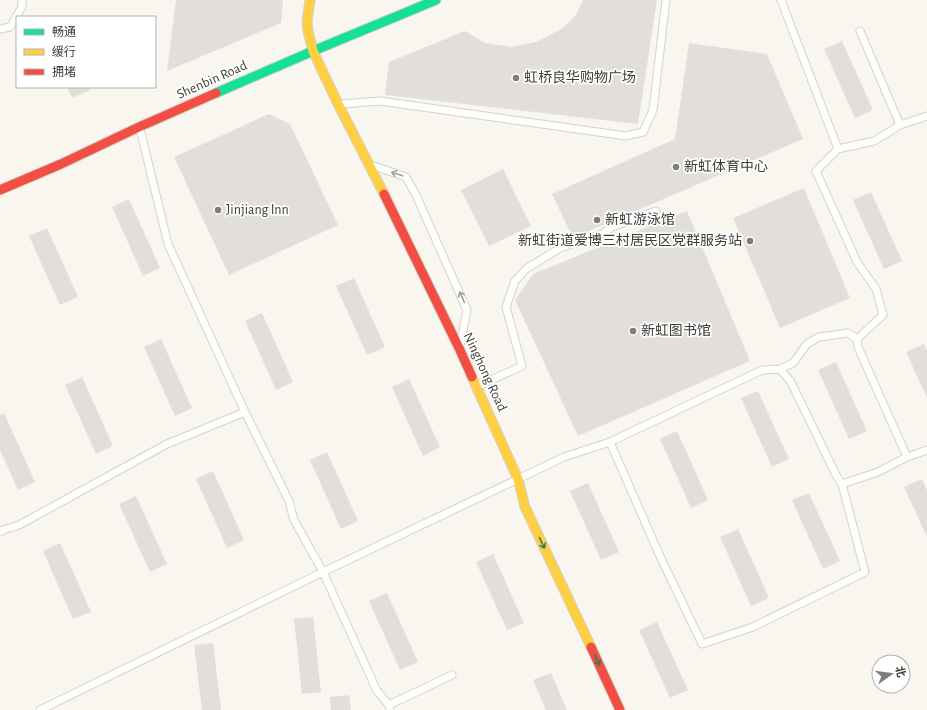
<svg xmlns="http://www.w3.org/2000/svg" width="927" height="710" viewBox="0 0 927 710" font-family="'Alegreya Sans','Noto Sans SC',sans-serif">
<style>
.building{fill:#e2dfda}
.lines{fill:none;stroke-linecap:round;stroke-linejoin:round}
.lane-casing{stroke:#d4d2cd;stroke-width:9}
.fast-casing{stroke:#d4d2cd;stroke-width:11}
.slow-casing{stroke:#d4d2cd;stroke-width:11}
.jam-casing{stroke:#d4d2cd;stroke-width:11}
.lane{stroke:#fefefc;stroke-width:7}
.fast{stroke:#16e098;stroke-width:9}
.slow{stroke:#ffcf43;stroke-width:9}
.jam{stroke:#f24e42;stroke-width:9}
.oneway{stroke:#9e9d9a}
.oneway2{stroke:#2e7e5e}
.poi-dot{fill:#7f7d77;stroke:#fff;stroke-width:1.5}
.labels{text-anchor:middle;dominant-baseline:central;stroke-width:3.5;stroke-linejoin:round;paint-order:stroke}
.poi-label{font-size:14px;fill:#3e3c37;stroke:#fff;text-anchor:start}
.street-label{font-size:14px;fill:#3e3c37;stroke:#fff}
</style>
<rect width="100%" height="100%" fill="#f8f6ee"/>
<path class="building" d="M 176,0 L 283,0 L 281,23 L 167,71 Z
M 583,0 L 657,0 L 638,124 L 385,95 L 389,62 L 465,31 L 485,43 L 511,47 L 536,42 L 563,28 L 576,15 Z
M 842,41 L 873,110 L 855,118 L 824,49 Z
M 689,43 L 767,54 L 803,139 L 573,238 L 552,194 L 675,139 Z
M 67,87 L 89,87 L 90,90 L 72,98 Z
M 269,114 L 290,124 L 338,225 L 229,275 L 174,157 Z
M 503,169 L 531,226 L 489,246 L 461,190 Z
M 804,188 L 850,298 L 780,328 L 733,218 Z
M 871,192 L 902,261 L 884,269 L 853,200 Z
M 129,199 L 160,268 L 143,276 L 112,207 Z
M 687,211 L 750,361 L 578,436 L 515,300 L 533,274 Z
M 47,228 L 78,297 L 60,305 L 29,236 Z
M 354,278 L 385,347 L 367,355 L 336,286 Z
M 262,313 L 293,382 L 276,390 L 245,321 Z
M 161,339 L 192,408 L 175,416 L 144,347 Z
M 924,344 L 927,351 L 927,398 L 906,352 Z
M 836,362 L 867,431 L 849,439 L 818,370 Z
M 82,377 L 113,446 L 96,454 L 65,385 Z
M 409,379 L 440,447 L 423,456 L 392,387 Z
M 758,391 L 789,459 L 772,467 L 741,398 Z
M 4,413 L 35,482 L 18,490 L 0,450 L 0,415 Z
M 677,431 L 708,500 L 691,508 L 660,439 Z
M 327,452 L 358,521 L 341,529 L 310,460 Z
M 213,471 L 244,540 L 227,548 L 196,479 Z
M 922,479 L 927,490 L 927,537 L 904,487 Z
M 588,483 L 619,552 L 601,560 L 570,491 Z
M 809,493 L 840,561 L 823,569 L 792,500 Z
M 136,496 L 167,564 L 150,572 L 119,504 Z
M 738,529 L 769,598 L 751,606 L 720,537 Z
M 60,543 L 91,612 L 73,619 L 43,551 Z
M 493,554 L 524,623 L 507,630 L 476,562 Z
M 387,593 L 418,662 L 400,670 L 369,601 Z
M 313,617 L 321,692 L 302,694 L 294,619 Z
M 657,622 L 688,690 L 670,698 L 639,630 Z
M 213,643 L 221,710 L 202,710 L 194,645 Z
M 551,673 L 567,710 L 546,710 L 533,680 Z
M 349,695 L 351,710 L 331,710 L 330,697 Z"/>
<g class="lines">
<g class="lane-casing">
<path id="lane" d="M 781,0 L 838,149
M 0,29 L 10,27 L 22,7 L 22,0
M 860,31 L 900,125
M 341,104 L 380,101 L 626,136 L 643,132 L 653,110 L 666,0
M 140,129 L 168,244 L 245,412 L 289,501 L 294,520 L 323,572 L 377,691 L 389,705 L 390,710
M 374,166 L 406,177 L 416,195 L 467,310 L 461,342
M 857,339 L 883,315 L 876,289 L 857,262 L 816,171 L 838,149 L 874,141 L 900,125 L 927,116
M 478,386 L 522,366 L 506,307 L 515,281 L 526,269 L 560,248 L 602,234 L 612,227 L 656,211
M 610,442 L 659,554 L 702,644 L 753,627 L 865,572 L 842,484 L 837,477 L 791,382 L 780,369
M 842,484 L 878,472 L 907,457 L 927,450
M 0,532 L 3,530 L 19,525 L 167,444 L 245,412
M 389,705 L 452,675
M 40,710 L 323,572 L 518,479 L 564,457 L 610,442 L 762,370 L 780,369 L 793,363 L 807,344 L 819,337 L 848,333 L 857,339 L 858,347 L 907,457"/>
</g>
<g class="fast-casing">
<path id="fast" d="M 216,93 L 313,51 L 436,0"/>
</g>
<g class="slow-casing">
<path id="slow" d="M 310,0 L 307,21 L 308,31 L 313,51 L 338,104 L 384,194
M 472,377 L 518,479 L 525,507 L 591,647"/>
</g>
<g class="jam-casing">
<path id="jam" d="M 0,190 L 61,164 L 139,127 L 216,93
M 384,194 L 459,348 L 472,377
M 591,647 L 620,710"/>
</g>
<use href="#lane" class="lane"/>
<use href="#fast" class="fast"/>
<use href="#slow" class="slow"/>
<use href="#jam" class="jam"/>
</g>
<defs><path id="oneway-shaft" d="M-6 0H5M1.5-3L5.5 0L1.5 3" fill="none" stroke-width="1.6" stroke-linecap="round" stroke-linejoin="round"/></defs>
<g class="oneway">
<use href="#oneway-shaft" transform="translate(397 174) rotate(-162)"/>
<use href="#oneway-shaft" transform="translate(462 297) rotate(-114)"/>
</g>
<g class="oneway2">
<use href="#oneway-shaft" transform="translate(542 543) rotate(65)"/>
<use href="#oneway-shaft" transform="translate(597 660) rotate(66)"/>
</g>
<g class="poi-dot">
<circle cx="516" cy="78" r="4"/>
<circle cx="676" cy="167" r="4"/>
<circle cx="218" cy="210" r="4"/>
<circle cx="597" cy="220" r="4"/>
<circle cx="750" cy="241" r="4"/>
<circle cx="633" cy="331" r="4"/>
</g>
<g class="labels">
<g class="poi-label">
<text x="524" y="78">虹桥良华购物广场</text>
<text x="684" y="167">新虹体育中心</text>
<text x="226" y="210">Jinjiang Inn</text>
<text x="605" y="220">新虹游泳馆</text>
<text x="742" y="241" text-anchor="end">新虹街道爱博三村居民区党群服务站</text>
<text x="641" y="331">新虹图书馆</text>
</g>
<g class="street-label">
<text transform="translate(212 80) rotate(-24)">Shenbin Road</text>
<text transform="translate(485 372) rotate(65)">Ninghong Road</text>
</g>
</g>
<rect x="16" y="16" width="140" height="72" fill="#ffffff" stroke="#b2b1af"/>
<rect x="24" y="29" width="20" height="6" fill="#16e098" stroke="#b2b1af"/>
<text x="52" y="36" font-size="12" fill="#3e3c37">畅通</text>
<rect x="24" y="49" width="20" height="6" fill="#ffcf43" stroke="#b2b1af"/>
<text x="52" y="56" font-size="12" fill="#3e3c37">缓行</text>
<rect x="24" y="69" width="20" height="6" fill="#f24e42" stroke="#b2b1af"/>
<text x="52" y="76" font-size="12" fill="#3e3c37">拥堵</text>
<g transform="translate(891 674) rotate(76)"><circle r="19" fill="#ffffff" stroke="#b2b1af"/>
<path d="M0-3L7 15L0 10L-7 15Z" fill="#7f7d77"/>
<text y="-6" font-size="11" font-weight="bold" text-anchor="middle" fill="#3e3c37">北</text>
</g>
</svg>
